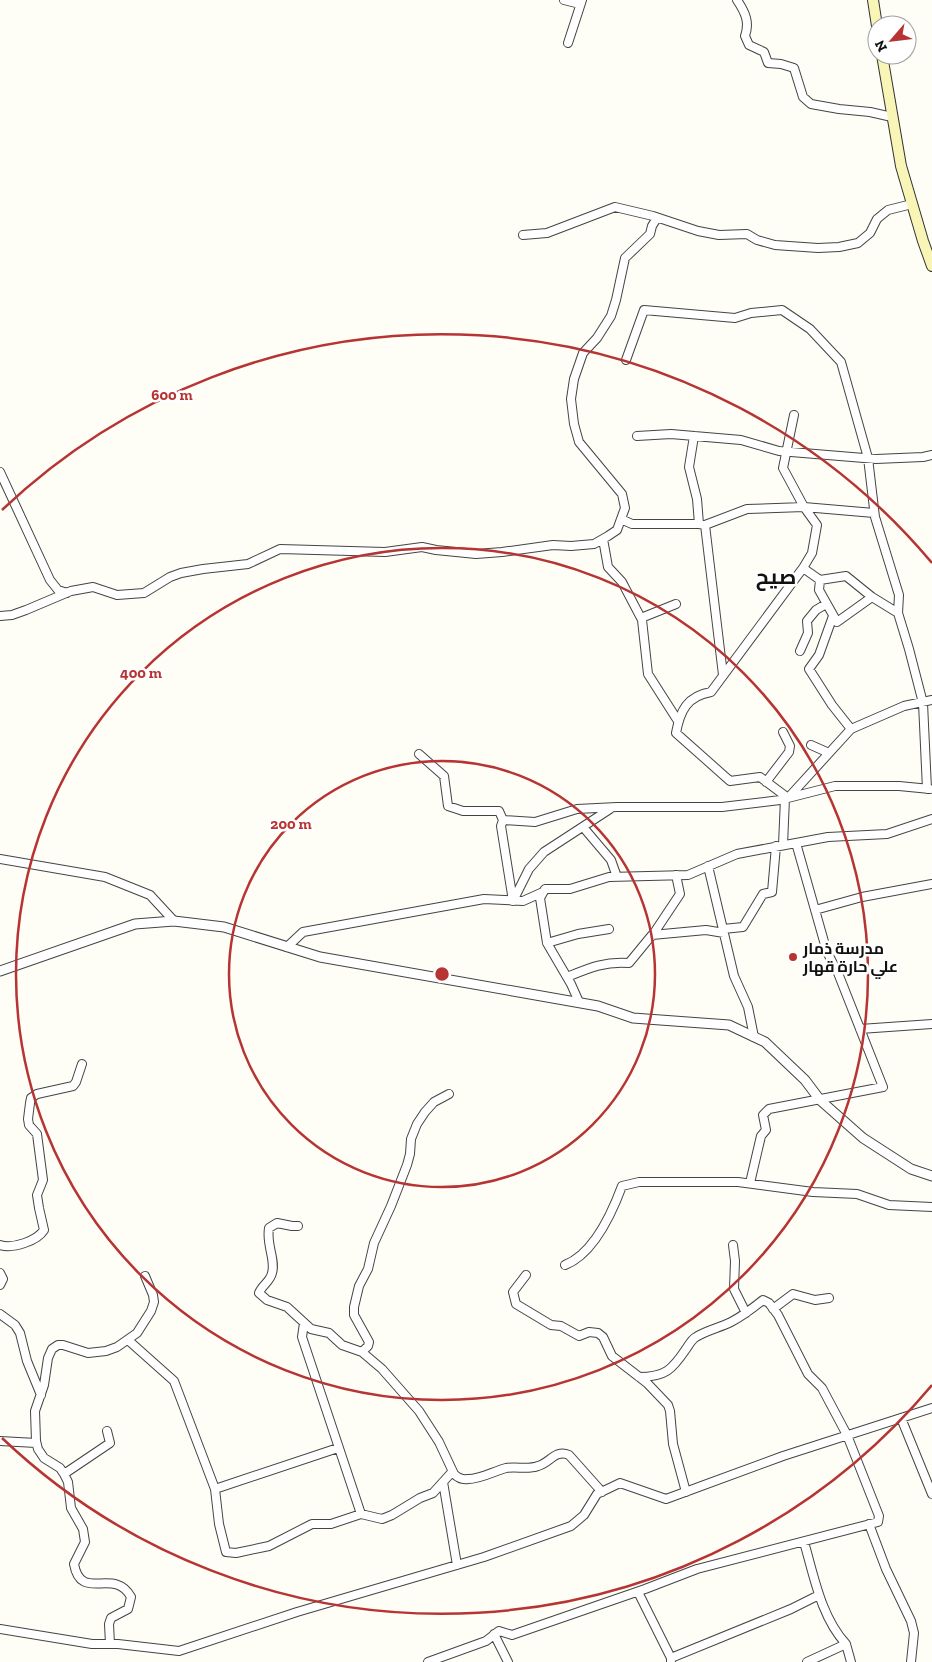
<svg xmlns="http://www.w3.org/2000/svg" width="932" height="1662" viewBox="0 0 932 1662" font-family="'Zilla Slab',Cairo,serif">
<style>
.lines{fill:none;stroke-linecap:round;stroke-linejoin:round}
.minor-casing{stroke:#444;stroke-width:10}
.tertiary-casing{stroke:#444;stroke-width:11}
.secondary-casing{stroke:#333;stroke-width:12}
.minor{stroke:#fff;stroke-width:8}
.tertiary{stroke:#fff;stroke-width:9}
.secondary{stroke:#f8f5b6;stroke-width:10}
.ring{fill:none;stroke:#b63433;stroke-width:2.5}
.poi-dot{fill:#b63433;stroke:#fff;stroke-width:2}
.labels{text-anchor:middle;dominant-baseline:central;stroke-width:5;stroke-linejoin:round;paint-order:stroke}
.poi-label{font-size:16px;font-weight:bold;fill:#111;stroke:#fff;text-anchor:start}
.district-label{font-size:21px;font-weight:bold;fill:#111;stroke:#fff}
.centre{fill:#b63433;stroke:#fff;stroke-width:2.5}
.ring-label{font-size:15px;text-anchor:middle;font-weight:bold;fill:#b63433;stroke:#fff;stroke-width:5;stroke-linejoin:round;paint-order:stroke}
</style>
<rect width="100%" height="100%" fill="#fefdf6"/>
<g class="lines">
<g class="minor-casing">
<path id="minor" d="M 564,0 L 580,4
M 737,0 C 745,12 750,22 745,36 L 749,45 L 764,52 L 768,63 L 781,64 L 794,68 L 803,97 L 811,104 L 839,109 L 870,112 L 892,117
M 568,43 L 582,0
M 523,235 L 547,233 L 615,207 L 653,216 L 698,231 L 719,235 L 747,234 L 757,240 L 775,245 L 818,248 L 839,247 L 858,243 L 870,233 L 877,219 L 888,210 L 912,204
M 626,360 L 644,310 L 735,318 L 751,313 L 782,310 L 810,329 L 841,362 L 868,458 L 875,517 L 899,595 L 898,613 L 909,649 L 923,703 L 927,789
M 794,415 L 783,468 L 804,507 L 817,525 L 812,553 L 803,568
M 637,436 L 671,434 L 741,440 L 779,451 L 876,459 L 923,457 L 932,455
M 694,436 L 689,467 L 697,499 L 699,524
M 0,472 L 50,580 L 58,590 L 67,593
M 621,519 L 632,524 L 699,524 L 705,525 L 723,675
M 705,525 L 747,509 L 804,507 L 874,513
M 603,539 L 608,567 L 622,582 L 642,620 L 648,674 L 678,721
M 820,580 L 819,590 L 837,622 L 872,597
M 898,613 L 872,597 L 846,576 L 820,580 L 803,568 L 711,692 C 687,696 680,711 676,733 L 730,781 L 760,777 L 788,798 L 851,729 L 904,706 L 932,700
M 0,616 L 12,615 L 26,610 L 71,591 L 93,587 L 117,595 L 144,593 L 170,577 L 181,573 L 203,569 L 248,564 L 280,549 L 385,552 L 422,547 L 436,550 L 476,554 L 502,552 L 553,545 L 571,546 L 594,544 L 608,536 L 617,530 L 625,508 L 622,494 L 579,442 L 574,424 L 571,399 L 574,379 L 583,353 L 597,338 L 611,316 L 616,300 L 625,258 L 650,234 L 652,226 L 657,218
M 833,616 L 819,655 L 809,669 L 832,705 L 851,729
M 641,618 L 676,604
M 800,651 L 808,633 L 807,621 L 816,610 L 826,604
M 811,745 L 829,753
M 419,754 L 444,776 L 448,806 L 463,811 L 499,811 L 503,820 L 535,822 L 577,809 L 617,807 L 722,807 L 780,800 L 835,786 L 899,786 L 930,789
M 766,782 L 789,752 L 790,746 L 783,732
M 503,820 L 501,826 L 513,901
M 583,827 L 611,860 L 617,877
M 783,845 L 785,798
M 0,859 L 105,877 L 150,895 L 174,921
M 708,866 L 734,976 L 748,1007 L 754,1037
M 513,901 L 529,869 L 544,852 L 610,809
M 815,910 L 862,897 L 932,884
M 723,929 L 743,927 L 763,894 L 772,892 L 776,846
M 652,936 L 680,894 L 676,875
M 547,943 L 540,898 L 545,889 L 570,889 L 609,877 L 688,875 L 737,854 L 828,837 L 887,834 L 932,819
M 287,947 L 303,932 L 484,899 L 523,901 L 543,892
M 567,977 C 589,968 605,961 629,963 L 652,935 L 706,930 L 724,933
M 579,1002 L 571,984 L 547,943 L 578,934 L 609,929
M 860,1029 L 932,1024
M 750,1183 L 761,1136 L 766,1130 L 763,1115 L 769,1109 L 883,1087 L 838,973 L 827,952 L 796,843
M 298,1226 L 292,1226 L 277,1223 L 269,1228 C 266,1245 276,1260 272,1273 C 270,1282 262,1285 259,1293 L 267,1300 L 287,1307 L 311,1329 L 329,1333 L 342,1345 L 362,1352 L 382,1369 L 419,1411 L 439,1442 L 454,1474 C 458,1478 462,1480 468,1479 C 481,1479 494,1471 506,1468 C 517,1466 527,1470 538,1466 C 550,1463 555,1449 569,1455 L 602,1492
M 0,1245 C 13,1249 37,1241 44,1230 L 39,1208 L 37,1195 L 43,1180 L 37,1134 L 29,1125 L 28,1119 L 30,1103 L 31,1098 L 37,1094 L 73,1086 L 76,1082 L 82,1064
M 733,1245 L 735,1261 L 734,1289 L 746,1313
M 565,1265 C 593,1254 612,1213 622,1186 L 639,1182 L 738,1182 L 813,1192 L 857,1194 L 889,1205 L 932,1207
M 0,1273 L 3,1279 L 0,1285
M 526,1275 L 513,1292 L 516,1304 L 551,1325 L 561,1326 L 579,1336 L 589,1332 L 598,1333 L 603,1337 L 612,1356 L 647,1383 L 668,1405 L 670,1411 L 673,1444 L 686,1492
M 773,1309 L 793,1294 L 815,1300 L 829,1298
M 0,1314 L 15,1325 L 20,1333 L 27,1361 L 41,1395
M 304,1323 L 302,1337 L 361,1514
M 128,1340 L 174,1381 L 215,1489
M 362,1352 L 368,1346 L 369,1342 L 354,1315 L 354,1307 L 359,1286 L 368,1269 L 374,1243 L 391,1206 L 407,1165 L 410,1154 L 411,1139 L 417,1124 L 425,1112 L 434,1102 L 449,1094
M 901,1418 L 932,1494
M 0,1441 L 36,1443
M 338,1448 L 215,1489 L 219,1524 L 226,1552 L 236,1553 L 269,1546 L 312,1524 L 331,1524 L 361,1514 L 382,1519 L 392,1515 L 420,1498 L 433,1493 L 452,1472
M 64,1474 L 110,1443 L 107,1431
M 443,1482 L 457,1565
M 869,1524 L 886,1569 L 911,1621 L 914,1633 L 911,1662
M 804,1542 C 814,1576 821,1617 846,1644 L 807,1662
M 638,1592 L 671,1658
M 0,1629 L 92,1644 L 118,1644 L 179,1651 L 297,1612 L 484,1557 L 571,1526 L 584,1515 L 597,1494 L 620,1483 L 666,1499 L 783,1456 L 932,1408
M 494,1634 L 508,1662
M 110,1644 L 109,1624 L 111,1618 L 128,1609 L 131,1597 C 114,1566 81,1603 74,1564 L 85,1542 L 83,1529 L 71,1508 L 68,1482 L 64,1474 L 60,1468 L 44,1458 L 38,1449 L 36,1441 L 35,1411 L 44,1385 L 48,1358 L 52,1349 L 58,1345 L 63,1345 L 88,1353 L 106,1351 L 117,1347 L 137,1333 L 151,1311 L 154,1302 L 153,1295 L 145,1276
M 846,1644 L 851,1662
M 428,1662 L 486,1641 L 499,1631 L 512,1635 L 645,1589 L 697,1569 L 878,1522 L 879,1516 L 847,1435 L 822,1388 L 808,1374 L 778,1315 L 769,1303 L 763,1300 C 753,1308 743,1316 731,1322 C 719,1328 707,1330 696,1337 C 691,1340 689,1345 686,1349 C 672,1370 665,1377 639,1377
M 671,1662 L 671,1658 L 791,1609 L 819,1595"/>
</g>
<g class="tertiary-casing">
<path id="tertiary" d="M 0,971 L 135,924 L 174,921 L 224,927 L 320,957 L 598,1006 L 633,1018 L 729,1025 L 765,1042 L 805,1080 L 820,1100 L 863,1138 L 911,1169 L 932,1176"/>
</g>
<g class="secondary-casing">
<path id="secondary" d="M 873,0 L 877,26
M 882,55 L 901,166 L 923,241 L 932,266"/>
</g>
<use href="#minor" class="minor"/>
<use href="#tertiary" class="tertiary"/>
<use href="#secondary" class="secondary"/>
</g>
<g class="ring">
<circle cx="442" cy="974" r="213"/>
<circle cx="442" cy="974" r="426"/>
<path d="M932 1385A639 639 0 0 1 2 1438M2 510A639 639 0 0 1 932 563"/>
</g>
<circle class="poi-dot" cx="793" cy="957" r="5"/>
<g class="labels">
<g class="poi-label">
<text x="803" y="948">مدرسة ذمار<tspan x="803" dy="18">علي حارة قهار</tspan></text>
</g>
<g class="district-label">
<text x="776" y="576">صيح</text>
</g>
</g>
<circle cx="442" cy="974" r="8" class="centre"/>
<g class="ring-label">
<text x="172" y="400">600 m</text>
<text x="141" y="678">400 m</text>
<text x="291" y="829">200 m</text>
</g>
<g transform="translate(892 40) rotate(242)"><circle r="24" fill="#ffffff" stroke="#a0a0a0"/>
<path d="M0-4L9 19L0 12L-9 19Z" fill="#b63433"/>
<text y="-8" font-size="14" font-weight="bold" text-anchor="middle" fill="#111111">N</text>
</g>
</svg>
